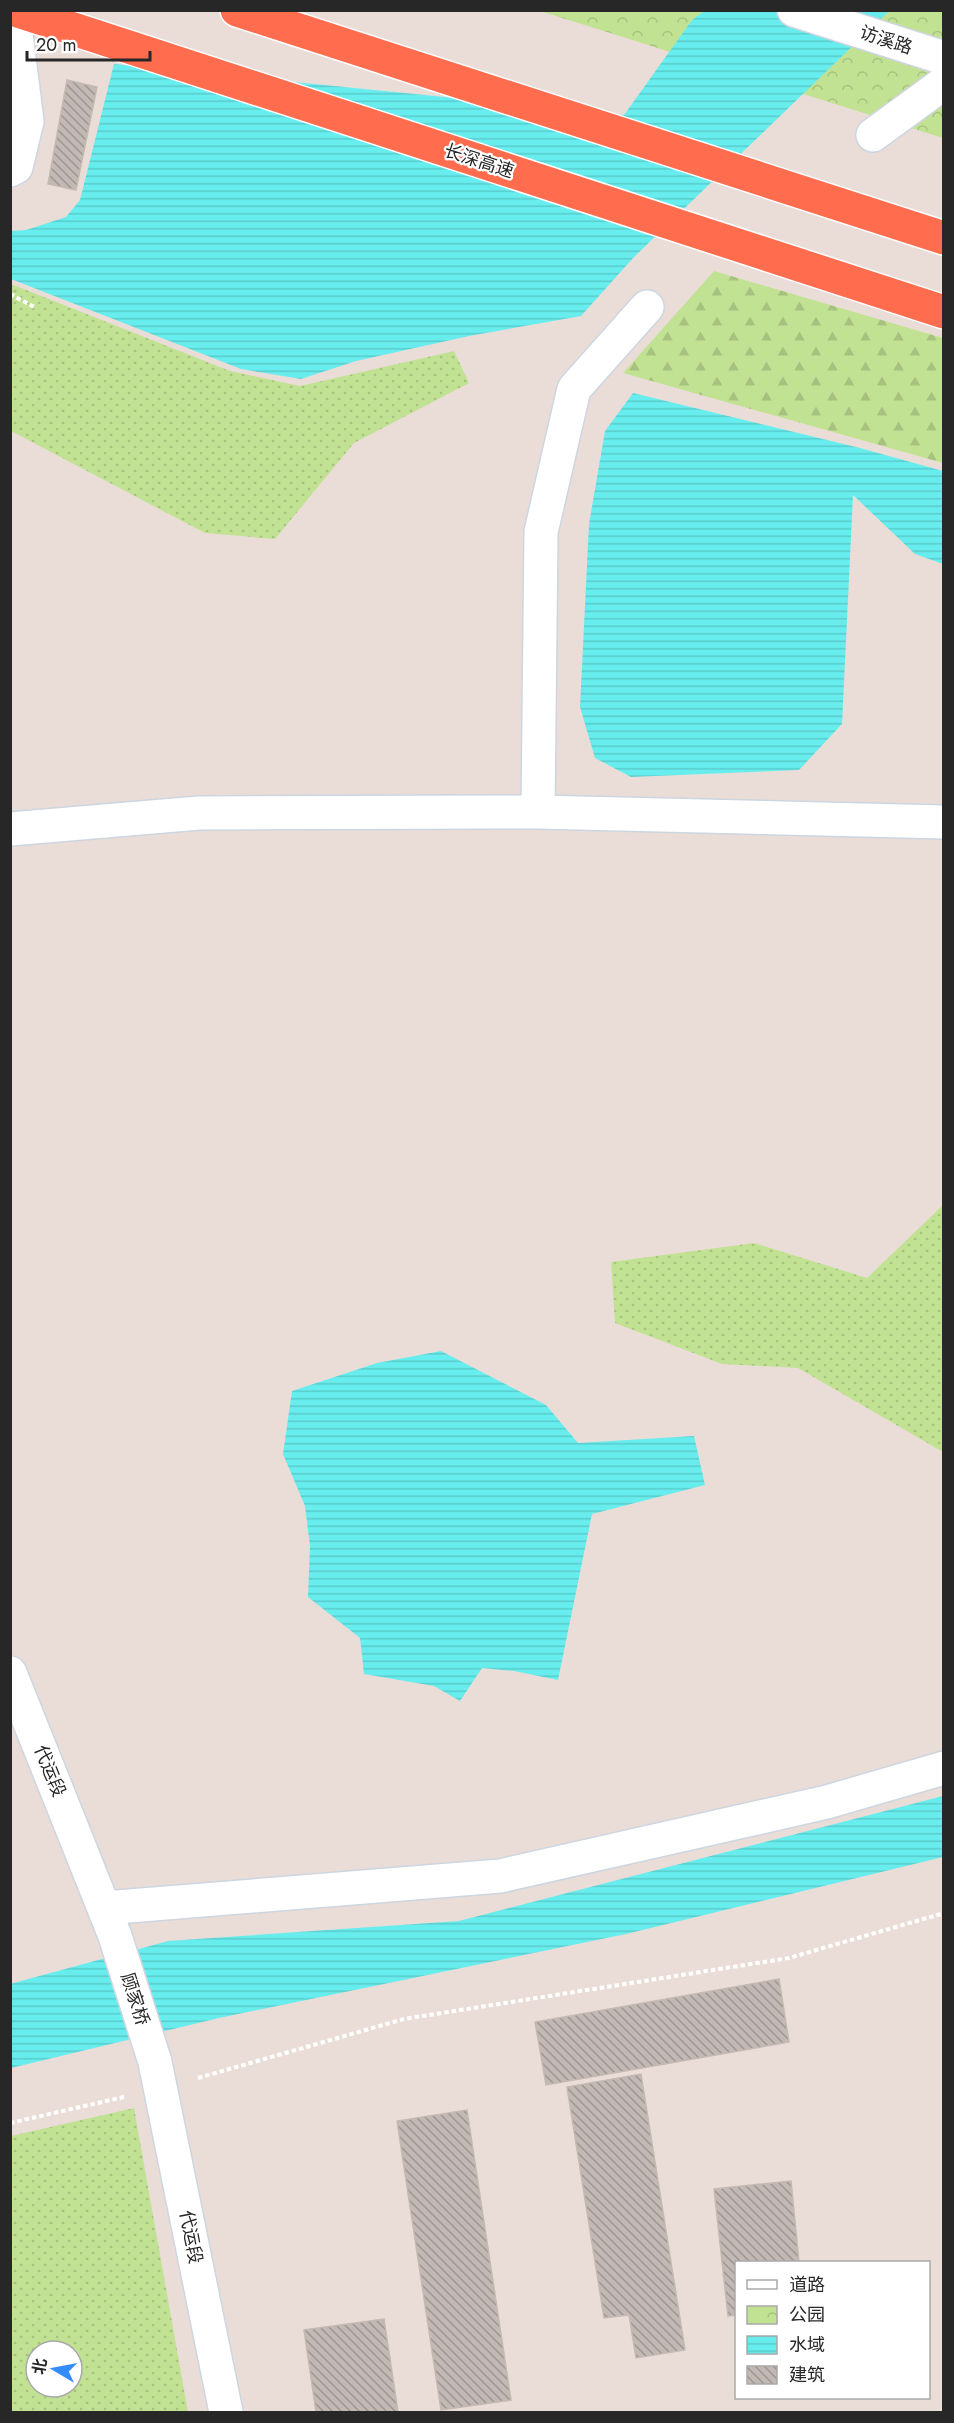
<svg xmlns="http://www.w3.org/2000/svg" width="954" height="2423" viewBox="0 0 954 2423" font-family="Jost,'Noto Sans SC',sans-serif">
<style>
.grass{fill:url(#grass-dots);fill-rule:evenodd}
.forest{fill:url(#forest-firs)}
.park{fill:url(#park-crowns)}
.water{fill:url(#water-rules)}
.building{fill:url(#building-back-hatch);stroke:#c5b9b2;stroke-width:1.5}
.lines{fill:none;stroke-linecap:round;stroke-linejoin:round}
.minor-casing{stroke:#cdd6e0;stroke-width:36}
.highway-casing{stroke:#fff;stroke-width:36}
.path{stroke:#fff;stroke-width:4;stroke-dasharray:4.5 3;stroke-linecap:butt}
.minor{stroke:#fff;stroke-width:33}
.highway{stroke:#ff6d4e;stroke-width:33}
.labels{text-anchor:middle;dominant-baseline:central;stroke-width:4.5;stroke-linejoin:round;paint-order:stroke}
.street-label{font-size:18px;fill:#272727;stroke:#fff}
</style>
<defs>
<pattern id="grass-dots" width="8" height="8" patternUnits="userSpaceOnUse" patternTransform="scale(1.5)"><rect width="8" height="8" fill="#c2e293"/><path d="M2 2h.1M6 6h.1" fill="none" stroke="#a7c27f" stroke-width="1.8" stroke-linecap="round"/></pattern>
<pattern id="forest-firs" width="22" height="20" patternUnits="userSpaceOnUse" patternTransform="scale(1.5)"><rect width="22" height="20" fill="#c2e293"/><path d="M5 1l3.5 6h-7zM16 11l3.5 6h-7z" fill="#a7c27f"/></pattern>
<pattern id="park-crowns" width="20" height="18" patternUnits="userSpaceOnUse" patternTransform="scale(1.5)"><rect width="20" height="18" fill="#c2e293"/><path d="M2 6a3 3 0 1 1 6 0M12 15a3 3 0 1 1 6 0" fill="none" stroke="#a7c27f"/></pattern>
<pattern id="water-rules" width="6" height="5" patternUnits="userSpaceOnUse" patternTransform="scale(1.5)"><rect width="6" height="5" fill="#68edee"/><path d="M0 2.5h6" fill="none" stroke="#5acbcc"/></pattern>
<pattern id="building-back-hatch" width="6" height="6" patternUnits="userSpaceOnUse" patternTransform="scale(1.5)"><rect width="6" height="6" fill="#c2b9b4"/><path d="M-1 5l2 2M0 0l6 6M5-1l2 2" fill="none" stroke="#9e9692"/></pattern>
</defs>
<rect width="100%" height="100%" fill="#eaddd7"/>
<path class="grass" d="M 11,284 L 230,371 L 300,386 L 454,351 L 469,383 L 354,443 L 275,539 L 205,533 L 11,431 Z
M 943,1205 L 943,1452 L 798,1368 L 722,1364 L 615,1323 L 611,1262 L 754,1243 L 867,1278 Z
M 134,2108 L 188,2412 L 11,2412 L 11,2136 ZM 36,2351 L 72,2351 L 72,2387 L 36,2387 Z"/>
<path class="forest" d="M 714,271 L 943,338 L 943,463 L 623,373 Z"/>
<path class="park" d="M 540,11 L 943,11 L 943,138 Z"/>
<path class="water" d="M 704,11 L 889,11 L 634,257 L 581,316 L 469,336 L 356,361 L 301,379 L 241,369 L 11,279 L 10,231 L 26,230 L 66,217 L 80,200 L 114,64 L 624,115 L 692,20 Z
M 633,393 L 860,448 L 943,471 L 943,564 L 915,554 L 853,495 L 842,724 L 799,770 L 631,777 L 595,758 L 580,707 L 589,524 L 605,431 Z
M 441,1351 L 546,1405 L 578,1443 L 694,1436 L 705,1485 L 592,1514 L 558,1680 L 514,1671 L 482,1668 L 460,1701 L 434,1686 L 364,1674 L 360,1638 L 308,1597 L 310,1546 L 305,1506 L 283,1454 L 292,1391 L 377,1363 Z
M 943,1796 L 943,1857 L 626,1934 L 219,2018 L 11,2068 L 10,1984 L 168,1941 L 459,1921 Z"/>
<path class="building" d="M 67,80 L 97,87 L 76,190 L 48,184 Z
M 779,1979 L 789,2042 L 546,2085 L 535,2022 Z
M 641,2074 L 685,2350 L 636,2358 L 629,2315 L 604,2318 L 567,2087 Z
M 467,2110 L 511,2400 L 441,2410 L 397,2121 Z
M 791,2181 L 799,2262 L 736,2262 L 736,2315 L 728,2316 L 714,2189 Z
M 384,2319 L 398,2412 L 316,2412 L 304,2330 Z"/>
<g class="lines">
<g class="minor-casing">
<path id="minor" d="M 794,10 L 944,58
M 873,135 L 944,83
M 10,170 L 16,167 L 27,121 L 13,10
M 538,812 L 541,532 L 574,389 L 647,307
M 10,829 L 199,813 L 538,812 L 944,822
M 10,1673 L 115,1936 L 155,2062 L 226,2412
M 104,1908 L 500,1876 L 827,1802 L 944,1768"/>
</g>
<g class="highway-casing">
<path id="highway" d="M 15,10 L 944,312
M 237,10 L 944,238"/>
</g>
<path class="path" d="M 10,294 L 36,308
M 198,2078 L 404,2019 L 789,1958 L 944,1913
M 10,2123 L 124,2097"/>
<use href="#minor" class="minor"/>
<use href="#highway" class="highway"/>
</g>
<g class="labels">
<g class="street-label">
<text transform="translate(886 40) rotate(18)">访溪路</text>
<text transform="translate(479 161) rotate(18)">长深高速</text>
<text transform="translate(50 1771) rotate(68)">代运段</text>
<text transform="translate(135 1999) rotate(72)">顾家桥</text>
<text transform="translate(191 2237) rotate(79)">代运段</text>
</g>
</g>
<rect width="954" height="2423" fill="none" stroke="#272727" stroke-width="24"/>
<rect x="735" y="2261" width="195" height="138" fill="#ffffff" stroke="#a9a9a9" stroke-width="1.5"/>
<rect x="747" y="2280" width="30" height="9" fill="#ffffff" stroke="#a9a9a9" stroke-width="1.5"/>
<text x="789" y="2291" font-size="18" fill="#272727">道路</text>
<rect x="747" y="2306" width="30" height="18" fill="url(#park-crowns)" stroke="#a9a9a9" stroke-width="1.5"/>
<text x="789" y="2321" font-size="18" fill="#272727">公园</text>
<rect x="747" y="2336" width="30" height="18" fill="url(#water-rules)" stroke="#a9a9a9" stroke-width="1.5"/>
<text x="789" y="2351" font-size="18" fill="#272727">水域</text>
<rect x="747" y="2366" width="30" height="18" fill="url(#building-back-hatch)" stroke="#a9a9a9" stroke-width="1.5"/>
<text x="789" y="2381" font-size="18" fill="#272727">建筑</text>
<g transform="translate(54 2369) rotate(280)"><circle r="28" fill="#ffffff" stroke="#a9a9a9" stroke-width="1.5"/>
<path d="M0-4.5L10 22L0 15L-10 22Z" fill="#348cfa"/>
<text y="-9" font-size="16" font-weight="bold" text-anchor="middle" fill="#272727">北</text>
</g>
<path d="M27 51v9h123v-9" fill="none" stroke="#272727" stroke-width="3"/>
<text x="36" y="51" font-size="18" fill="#272727" stroke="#ffffff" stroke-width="4.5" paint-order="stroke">20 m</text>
</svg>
